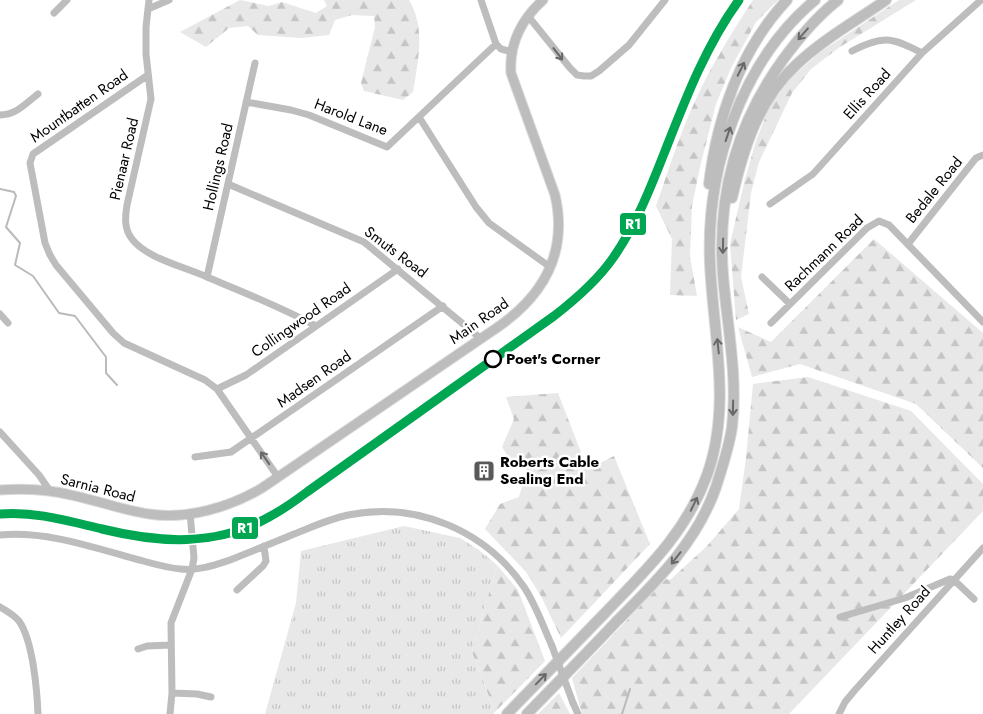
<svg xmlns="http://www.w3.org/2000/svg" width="983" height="714" viewBox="0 0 983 714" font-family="Jost,sans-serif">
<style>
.grass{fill:url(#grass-tufts)}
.forest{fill:url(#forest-firs)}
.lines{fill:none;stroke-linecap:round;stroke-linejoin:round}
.stream{stroke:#bababa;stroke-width:2}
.major-casing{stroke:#dbdbdb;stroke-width:11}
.highway-casing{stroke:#dbdbdb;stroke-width:12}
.minor{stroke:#bdbdbd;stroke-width:7}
.major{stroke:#bdbdbd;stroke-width:9}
.highway{stroke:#bdbdbd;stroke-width:10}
.minor-bridge{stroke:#bdbdbd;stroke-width:7}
.rail-1-casing{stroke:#fff;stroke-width:12}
.rail-1{stroke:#00a651;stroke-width:9}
.oneway{stroke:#686868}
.stop-dot{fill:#fff;stroke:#000;stroke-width:2.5}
.labels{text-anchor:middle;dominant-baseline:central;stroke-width:5;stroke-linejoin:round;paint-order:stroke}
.street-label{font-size:15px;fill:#000;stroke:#fff}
.stop-label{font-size:15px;font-weight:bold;fill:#000;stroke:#fff;text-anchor:start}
.poi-label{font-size:15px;font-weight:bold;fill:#000;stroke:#fff;text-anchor:start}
.line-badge{stroke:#fff;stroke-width:2}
.badge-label{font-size:14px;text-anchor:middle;font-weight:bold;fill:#fff}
</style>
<defs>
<pattern id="grass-tufts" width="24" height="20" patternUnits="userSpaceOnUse" patternTransform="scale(1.25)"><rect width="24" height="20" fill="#e8e8e8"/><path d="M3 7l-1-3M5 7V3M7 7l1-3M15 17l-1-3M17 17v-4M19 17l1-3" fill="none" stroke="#c5c5c5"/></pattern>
<pattern id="forest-firs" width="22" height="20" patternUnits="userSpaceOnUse" patternTransform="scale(1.25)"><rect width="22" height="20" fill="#e8e8e8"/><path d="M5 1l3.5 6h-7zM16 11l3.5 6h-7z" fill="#c5c5c5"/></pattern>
</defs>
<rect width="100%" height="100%" fill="#fff"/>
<path class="grass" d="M 404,526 L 460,538 L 479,550 L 497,565 L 472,652 L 495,712 L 493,714 L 265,714 L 296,603 L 301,551 Z"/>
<path class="forest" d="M 240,0 L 269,6 L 282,2 L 316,13 L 327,6 L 324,0 L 409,0 C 426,28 418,61 413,92 L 403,100 L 364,91 L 361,83 L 375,27 L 374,16 L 352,15 L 335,20 L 329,35 L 301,38 L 258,35 L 248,26 L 229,28 L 206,47 L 180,32 Z
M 753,0 L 778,0 L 756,22 L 731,68 L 716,104 L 700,167 L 692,206 L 690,257 L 697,296 L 670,295 L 672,239 L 656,206 C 669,169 680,132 697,97 C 712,64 733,31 753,0 Z
M 899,0 L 916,0 L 840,47 L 811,69 L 792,93 L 759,162 L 751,193 L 741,277 L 749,314 L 736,320 L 730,244 L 745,179 L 756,141 L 769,108 L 790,79 L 819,53 Z
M 874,239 L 983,333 L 983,468 L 916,404 L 800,364 L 752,377 L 738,327 L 771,342 Z
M 808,377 L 911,411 L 983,484 L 983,511 L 789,714 L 582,714 L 572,678 L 666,579 L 670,580 L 707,546 L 739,509 L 746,458 L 753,384 Z
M 558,393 L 584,460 L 596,465 L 614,456 L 650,544 L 561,638 L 541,596 L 526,572 L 485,529 L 500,504 L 519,497 L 529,462 L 510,460 L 502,447 L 514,419 L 506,397 Z
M 497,565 L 518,590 L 545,661 L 495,712 L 472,652 Z
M 559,693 L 570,714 L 538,714 Z"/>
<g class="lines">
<path class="stream" d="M 0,189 L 14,192 L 16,196 L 6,227 L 20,243 L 15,265 L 33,276 L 59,313 L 75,316 L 106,357 L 106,373 L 117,385
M 622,714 L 630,689"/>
<g class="major-casing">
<path id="major" d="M 0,490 C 16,489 33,489 49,491 C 83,495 116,509 149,514 C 187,520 230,507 262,488 L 498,327 C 544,295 568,252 555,195 L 511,73 C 509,44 522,19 543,0"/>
</g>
<g class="highway-casing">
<path id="highway" d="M 709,184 C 717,118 740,50 787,0
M 732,198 C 743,150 758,100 796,65 C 822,40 856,21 886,0
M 507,714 C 540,680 572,647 605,613 C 646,570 686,533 707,475 C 732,405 713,334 710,263 C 706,168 741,62 815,0
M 527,714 C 557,683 587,653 616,622 C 656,582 697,542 716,487 C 722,468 729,448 732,427 C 738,376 727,325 723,275 C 717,196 736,125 782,61 C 798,39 816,17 838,0"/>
</g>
<path class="minor" d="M 149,0 L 146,27 L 146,54 L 151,99 L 127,205 C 125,217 124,229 132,239 C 146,258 185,267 207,277 C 243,292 281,307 316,326
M 481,0 L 496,44 L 501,49 L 512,52
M 148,9 L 169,0
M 54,13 L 67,0
M 528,16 L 570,68 L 577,75 L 584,76 L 591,76 L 599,71 L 629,45 L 665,0
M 852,51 C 882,35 892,37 922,53
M 148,75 L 33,154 L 30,163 L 45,243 L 50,255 L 56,265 L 113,333 L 124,343 L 205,380 L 217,389 L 278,477
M 246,102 L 291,110 L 309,115 L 387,147 L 496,44
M 0,115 C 16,115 25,104 38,94
M 419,117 L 476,207 L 489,223 L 550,267
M 228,184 L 364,242 L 480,338
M 770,204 L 813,174 L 922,53 L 981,0
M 908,244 L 976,158 L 983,155
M 207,277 L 255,63
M 762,277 L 790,304
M 0,314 L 8,323
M 771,323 L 867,228 L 879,221 L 889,225 L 983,322
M 217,389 L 246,375 L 398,269
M 0,432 L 39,475 L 50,491
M 195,457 L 231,452 L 443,306
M 0,535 C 45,531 89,546 132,558 C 148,562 165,568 181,569 C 198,571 215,565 230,560 C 252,551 273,543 294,534 C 312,527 329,519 348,515 C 416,501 485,530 524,587 C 536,605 543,626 552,646
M 237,590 L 263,566 L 266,561 L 264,546
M 0,607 C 7,611 14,615 19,621 C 33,641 37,690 38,714
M 840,617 L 905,598 L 950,579 L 954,580 L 974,599
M 138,649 L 147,646 L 170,645
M 172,693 L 197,694 L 211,697
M 573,703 L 578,714
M 170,714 L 172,693 L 171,623 L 192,569 L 194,558 L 190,513
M 839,714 L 845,702 L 855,690 L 983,548"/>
<use href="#major" class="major"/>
<use href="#highway" class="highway"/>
<path class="minor-bridge" d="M 552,646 L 573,703"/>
<g class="rail-1-casing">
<path id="rail-1" d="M 0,514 C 35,511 68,521 102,529 C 159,543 216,547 269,517 C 282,510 295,501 307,492 L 554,316 C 576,299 597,281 613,258 C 637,224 652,184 667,146 C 687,95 707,44 739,0"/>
</g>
<use href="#rail-1" class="rail-1"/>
</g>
<defs><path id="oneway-shaft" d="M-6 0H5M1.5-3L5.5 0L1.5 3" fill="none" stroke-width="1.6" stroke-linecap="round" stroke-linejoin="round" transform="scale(1.25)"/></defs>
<g class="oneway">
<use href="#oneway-shaft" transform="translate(803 34) rotate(131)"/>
<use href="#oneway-shaft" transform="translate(558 54) rotate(52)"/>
<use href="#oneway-shaft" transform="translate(741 69) rotate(-63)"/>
<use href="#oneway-shaft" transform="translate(728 134) rotate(-71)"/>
<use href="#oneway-shaft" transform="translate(723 246) rotate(91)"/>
<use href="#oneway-shaft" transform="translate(718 346) rotate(-96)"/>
<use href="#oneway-shaft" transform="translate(733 408) rotate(91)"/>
<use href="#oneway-shaft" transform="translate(265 458) rotate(-125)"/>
<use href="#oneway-shaft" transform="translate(694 504) rotate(-64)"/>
<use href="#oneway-shaft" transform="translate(676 558) rotate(128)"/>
<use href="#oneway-shaft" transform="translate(541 679) rotate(-46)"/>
</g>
<defs>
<g id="building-square" transform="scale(1.125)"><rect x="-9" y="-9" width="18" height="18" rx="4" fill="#595959" stroke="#fff"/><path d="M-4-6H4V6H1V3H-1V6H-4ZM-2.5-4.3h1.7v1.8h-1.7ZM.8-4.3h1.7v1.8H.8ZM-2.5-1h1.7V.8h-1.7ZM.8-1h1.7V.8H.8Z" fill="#fff"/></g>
</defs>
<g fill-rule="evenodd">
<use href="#building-square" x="484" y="471"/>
</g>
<circle class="stop-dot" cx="493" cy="359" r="8"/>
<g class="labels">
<g class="street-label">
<text transform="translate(867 94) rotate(-48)">Ellis Road</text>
<text transform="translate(79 106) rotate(-35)">Mountbatten Road</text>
<text transform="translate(351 117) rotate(21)">Harold Lane</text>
<text transform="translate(124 159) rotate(-77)">Pienaar Road</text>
<text transform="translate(218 167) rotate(-77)">Hollings Road</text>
<text transform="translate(934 190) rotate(-51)">Bedale Road</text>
<text transform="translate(396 252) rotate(37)">Smuts Road</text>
<text transform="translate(824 253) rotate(-44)">Rachmann Road</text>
<text transform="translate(301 320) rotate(-35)">Collingwood Road</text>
<text transform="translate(479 321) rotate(-35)">Main Road</text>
<text transform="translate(314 379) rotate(-35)">Madsen Road</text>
<text transform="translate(98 488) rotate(14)">Sarnia Road</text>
<text transform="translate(899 620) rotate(-48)">Huntley Road</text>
</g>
<g class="stop-label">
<text x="506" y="359">Poet's Corner</text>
</g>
<g class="poi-label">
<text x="500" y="462">Roberts Cable<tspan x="500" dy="17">Sealing End</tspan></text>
</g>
</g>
<g class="line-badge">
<rect x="619" y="212" width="28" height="24" rx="5" fill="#00a651"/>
<rect x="231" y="516" width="28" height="24" rx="5" fill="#00a651"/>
</g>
<g class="badge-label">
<text x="633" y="229">R1</text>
<text x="245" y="533">R1</text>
</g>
</svg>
